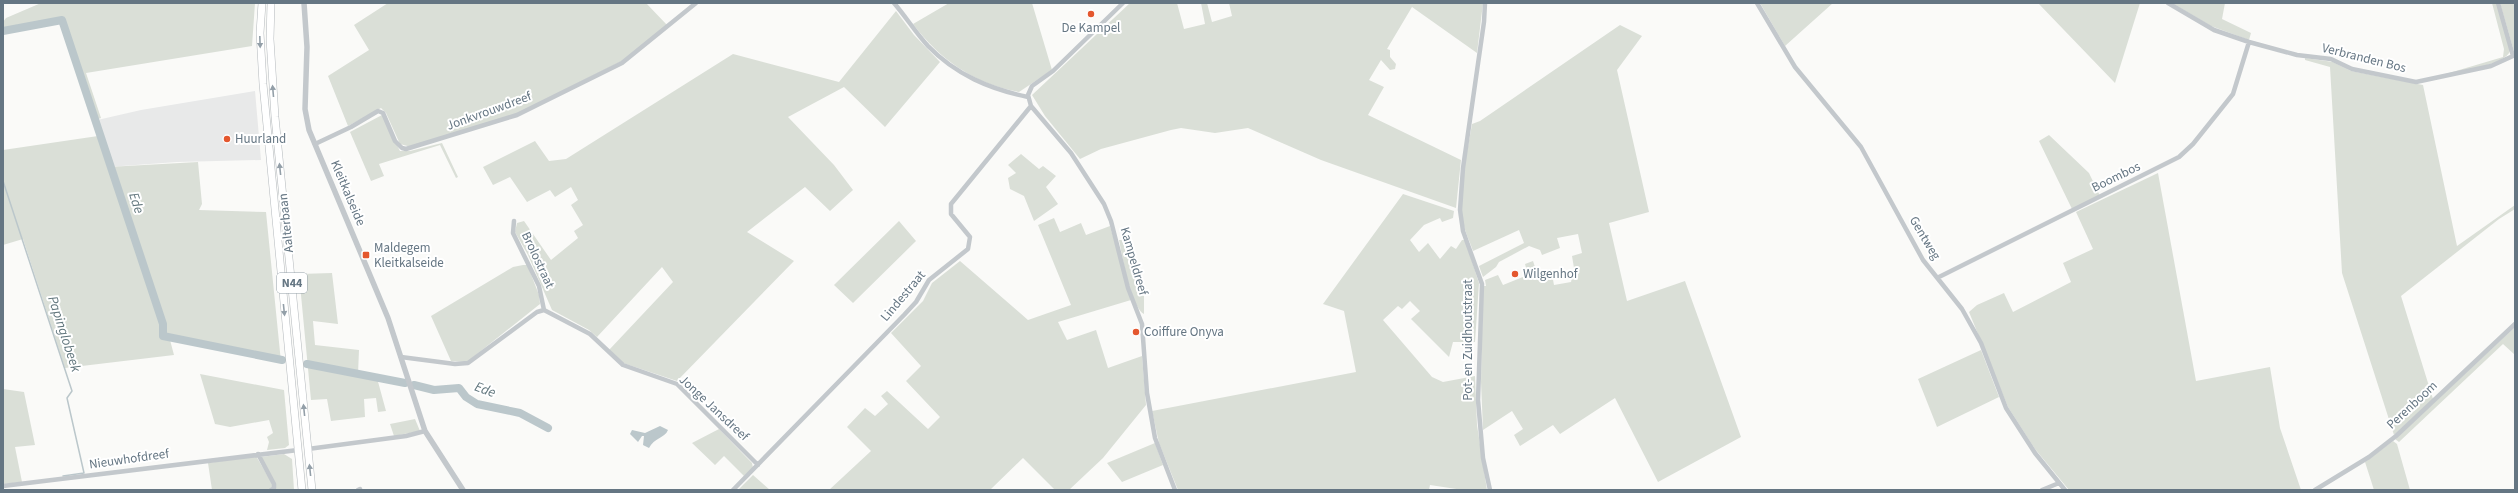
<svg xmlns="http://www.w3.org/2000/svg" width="2518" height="493" viewBox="0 0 2518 493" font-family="'Source Sans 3',sans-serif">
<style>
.built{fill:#e8e9e9}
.green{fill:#dadfd7}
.water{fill:#bbc7cb}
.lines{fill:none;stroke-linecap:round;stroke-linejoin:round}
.stream{stroke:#bbc7cb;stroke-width:1.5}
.river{stroke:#bbc7cb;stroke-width:8}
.trunk-casing{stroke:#b4b9bd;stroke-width:8}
.minor{stroke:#c3c8cc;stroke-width:4.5}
.tertiary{stroke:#c3c8cc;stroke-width:5.5}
.trunk{stroke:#fff;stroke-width:7}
.oneway{fill:#939fa8}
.poi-dot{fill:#e4572e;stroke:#fff;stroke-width:1.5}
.labels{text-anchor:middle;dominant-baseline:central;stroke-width:4;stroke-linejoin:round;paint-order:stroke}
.shield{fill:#fff;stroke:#939fa8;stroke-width:1}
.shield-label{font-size:12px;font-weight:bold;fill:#657683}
.poi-label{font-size:13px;fill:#657683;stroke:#fff;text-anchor:start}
.street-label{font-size:13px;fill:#657683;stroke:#fff}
.water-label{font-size:14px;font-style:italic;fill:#60757c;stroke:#fff}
</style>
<rect width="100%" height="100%" fill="#fafaf8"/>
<path class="built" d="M 255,91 L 261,160 L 177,162 L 108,167 L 93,121 L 141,110 Z"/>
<path class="green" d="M 41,3 L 255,3 L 252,46 L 86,73 L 101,118 L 93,121 L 60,22 L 20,30 L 19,26 L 3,29 L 3,22 L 6,18 Z
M 388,3 L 646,3 L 667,25 L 622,61 L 516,114 L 411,147 L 400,144 L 386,113 L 381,108 L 348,126 L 328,76 L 369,50 L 354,25 Z
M 949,3 L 1032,3 L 1052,70 L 1019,92 C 975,84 940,60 913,24 Z
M 1130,3 L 1177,3 L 1184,29 L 1205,24 L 1201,3 L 1207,3 L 1212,22 L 1232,16 L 1229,3 L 1483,3 L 1477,53 L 1412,7 L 1387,49 L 1390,50 L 1390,57 L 1396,64 L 1395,69 L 1390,70 L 1381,60 L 1369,80 L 1384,87 L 1368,115 L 1461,160 L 1456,208 L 1321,160 L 1248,128 L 1215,133 L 1181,128 L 1171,130 L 1101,149 L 1080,159 L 1045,116 L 1032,95 Z
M 1760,3 L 1833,3 L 1785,46 Z
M 2038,3 L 2140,3 L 2115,83 Z
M 2172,3 L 2225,3 L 2222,19 L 2251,33 L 2249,40 L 2211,26 Z
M 2492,3 L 2497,3 L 2510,51 C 2506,65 2454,73 2439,76 L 2503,57 L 2504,49 Z
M 2500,3 L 2515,3 L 2515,55 Z
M 896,11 L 914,35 L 940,62 L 885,127 L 844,87 L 788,117 L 834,165 L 853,190 L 830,211 L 805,187 L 747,232 L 794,261 L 677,381 L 623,363 L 609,350 L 673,282 L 662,267 L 597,337 L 589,330 L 552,310 L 528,255 L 515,232 L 517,223 L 524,221 L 551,260 L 578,238 L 574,231 L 583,225 L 571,205 L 578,200 L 571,187 L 555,197 L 550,190 L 527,202 L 510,177 L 493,185 L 483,167 L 535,141 L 549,161 L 566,159 L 733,54 L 839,82 Z
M 1620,25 L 1642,36 L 1617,70 L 1649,212 L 1609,223 L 1627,301 L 1685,281 L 1741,437 L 1658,482 L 1615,398 L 1560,434 L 1553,425 L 1520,446 L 1514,435 L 1523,429 L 1512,411 L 1483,430 L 1481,382 L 1483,286 L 1486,286 L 1485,280 L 1498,275 L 1503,285 L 1528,275 L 1525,264 L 1533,261 L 1537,273 L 1551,269 L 1554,285 L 1571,282 L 1574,268 L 1572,256 L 1582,253 L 1578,234 L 1557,238 L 1560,248 L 1542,255 L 1540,250 L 1529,246 L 1499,262 L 1496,267 L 1483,277 L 1479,266 L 1524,243 L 1519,230 L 1473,251 C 1470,242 1465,232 1463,222 C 1457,191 1467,155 1472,124 L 1480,121 Z
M 2305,58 L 2333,62 L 2351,71 L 2423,85 L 2457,246 L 2515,205 L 2515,209 L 2499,219 L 2401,296 L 2433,399 L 2394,435 L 2342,273 L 2330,67 L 2305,60 Z
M 382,115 L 400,151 L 410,151 L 442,143 L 458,177 L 456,178 L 440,145 L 379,164 L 384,176 L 371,181 L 350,132 Z
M 2049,135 L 2089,173 L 2100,196 L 2072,209 L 2039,141 Z
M 98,136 L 108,167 L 198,162 L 202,204 L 199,210 L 266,212 L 281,362 L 170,340 L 174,355 L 65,368 L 23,239 L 3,245 L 3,150 Z
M 1021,154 L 1039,169 L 1043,166 L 1056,176 L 1046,187 L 1058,204 L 1034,221 L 1024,196 L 1010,189 L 1008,178 L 1016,173 L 1008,165 Z
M 2158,173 L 2196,381 L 2270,367 L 2280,428 L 2301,490 L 2069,490 L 2035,449 L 2008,407 L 1969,312 L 1977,305 L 2004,293 L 2013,312 L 2071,282 L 2063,263 L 2093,249 L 2076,212 Z
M 1403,194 L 1454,211 L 1453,218 L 1442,222 L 1440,218 L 1424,225 L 1410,240 L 1419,252 L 1428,243 L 1440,259 L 1451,246 L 1456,249 L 1462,240 L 1465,240 L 1479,283 L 1475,342 L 1453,342 L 1449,357 L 1411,319 L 1420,311 L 1410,301 L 1402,309 L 1398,306 L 1383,320 L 1432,377 L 1443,382 L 1475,376 L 1477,425 L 1487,490 L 1463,490 L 1430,485 L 1429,490 L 1178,490 L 1159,443 L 1152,411 L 1356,372 L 1344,311 L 1323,304 Z
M 1054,218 L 1060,232 L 1081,223 L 1086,235 L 1110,226 L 1131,300 L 1058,322 L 1067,340 L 1096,330 L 1108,368 L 1142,356 L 1146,405 L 1103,458 L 1069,490 L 1055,490 L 1023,458 L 990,490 L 829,490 L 871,451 L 847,427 L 865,408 L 875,416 L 888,404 L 881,396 L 887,391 L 928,429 L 940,417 L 906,381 L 921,366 L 891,333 L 923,301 L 932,283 L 960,261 L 1028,320 L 1071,305 L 1038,225 Z
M 899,221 L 916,241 L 853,303 L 834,285 Z
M 1119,240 L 1122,240 L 1144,296 L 1144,314 C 1131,307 1122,255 1119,240 Z
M 523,265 L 528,265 L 529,269 L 539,295 L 540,304 L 467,362 L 451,361 L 431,316 L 513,267 Z
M 332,273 L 338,324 L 313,321 L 315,345 L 359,350 L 358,374 L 377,378 L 386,411 L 378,412 L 376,398 L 364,399 L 365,417 L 331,421 L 327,399 L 311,400 L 299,274 Z
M 2515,327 L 2515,355 L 2503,344 L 2399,442 L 2395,439 Z
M 1981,350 L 1999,397 L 1937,427 L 1918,379 Z
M 200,374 L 284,390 L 289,445 L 285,448 L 267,450 L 269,442 L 267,437 L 273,433 L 269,420 L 230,427 L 215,424 Z
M 416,383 L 435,389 L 459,387 L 467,396 L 480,403 L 520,410 L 544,424 L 518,414 L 479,406 L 463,398 L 458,390 L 434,392 L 417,387 Z
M 3,389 L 24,392 L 35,445 L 15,447 L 22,482 L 3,484 Z
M 415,419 L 420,431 L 394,436 L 390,424 Z
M 719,429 L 752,463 L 753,468 L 744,476 L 724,456 L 715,465 L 692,443 Z
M 2393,441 L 2397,444 L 2410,490 L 2374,490 L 2365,462 Z
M 1155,443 L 1163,465 L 1122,482 L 1107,463 Z
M 284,454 L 292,459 L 294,490 L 276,490 L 276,486 L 261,457 Z
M 256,456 L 273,485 L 271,489 L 212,490 L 208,463 Z
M 753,475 L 770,490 L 738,490 Z"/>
<path class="water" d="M 660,426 L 668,430 C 665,438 654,438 649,448 L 643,445 L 644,436 L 642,436 L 638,442 L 630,434 L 632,430 L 645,433 Z"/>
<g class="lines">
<path class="stream" d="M 3,181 L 72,391 L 67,398 L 84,473 L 63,476"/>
<path class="river" d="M 3,31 L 62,20 L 163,324 L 163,336 L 282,360
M 307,364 L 405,383
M 414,385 L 434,390 L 459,388 L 466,397 L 477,404 L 520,413 L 548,428"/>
<g class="trunk-casing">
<path id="trunk" d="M 262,3 L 260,33 L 263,84 L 302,490
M 271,3 L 270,39 L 275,117 L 312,490"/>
</g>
<path class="minor" d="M 894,3 C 906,17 916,33 928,46 C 956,75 990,89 1028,97
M 1123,3 L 1053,71 L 1032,86 L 1028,95 L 1031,106 L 1071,153 L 1104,204 L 1111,221 L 1128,288 L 1142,324 L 1147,393 L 1155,438 L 1175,490
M 1485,3 L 1484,22 L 1463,168 L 1460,210 L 1463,231 L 1482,284 L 1478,400 L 1483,458 L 1490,490
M 1757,3 L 1795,67 L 1861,147 L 1923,260 L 1962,309 L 1981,343 L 2006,408 L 2035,453 L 2065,490
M 2168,3 L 2214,30 L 2249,42 L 2297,55 L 2331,59 L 2352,69 L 2416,82 L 2491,66 L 2513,56 L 2498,3
M 315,144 L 351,127 L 378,111 L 383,113 L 395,141 L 402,148 L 406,149 L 517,115 L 622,63 L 696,3
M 514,221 L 513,233 L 539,286 L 544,310
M 1939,277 L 2179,157 L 2193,144 L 2233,94 L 2249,42
M 401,357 L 455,364 L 468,363 L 537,312 L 544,310 L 590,334 L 623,365 L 677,384 L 758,465
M 308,449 L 406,436 L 425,431
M 258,454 L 274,484 L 274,488 L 271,490
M 3,486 L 298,450
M 358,490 L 360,489
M 733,490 L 904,315 L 916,302 L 929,280 L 968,249 L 970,237 L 951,214 L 951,204 L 1031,106
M 2042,490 L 2059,483
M 2315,490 L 2369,457 L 2396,436 L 2515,324"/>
<path class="tertiary" d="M 304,3 L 307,47 L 305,109 L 309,130 L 388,318 L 425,431 L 463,490"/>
<use href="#trunk" class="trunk"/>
</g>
<defs><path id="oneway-solid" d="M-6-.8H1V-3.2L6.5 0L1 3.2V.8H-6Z"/></defs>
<g class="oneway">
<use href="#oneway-solid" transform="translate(260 42) rotate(88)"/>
<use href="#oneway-solid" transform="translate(273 91) rotate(-95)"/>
<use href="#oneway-solid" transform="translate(280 169) rotate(-96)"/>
<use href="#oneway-solid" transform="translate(284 310) rotate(84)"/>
<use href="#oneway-solid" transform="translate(304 410) rotate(-96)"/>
<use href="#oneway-solid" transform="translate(310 470) rotate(-96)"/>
</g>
<g class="poi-dot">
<circle cx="1091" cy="14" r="4"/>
<circle cx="227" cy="139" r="4"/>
<rect x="362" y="251" width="8" height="8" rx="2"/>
<circle cx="1515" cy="274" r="4"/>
<circle cx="1136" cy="332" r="4"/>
</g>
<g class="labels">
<rect class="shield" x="277" y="273" width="30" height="20" rx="3"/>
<g class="shield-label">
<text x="292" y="283">N44</text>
</g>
<g class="poi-label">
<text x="1091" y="28" text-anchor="middle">De Kampel</text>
<text x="235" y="139">Huurland</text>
<text x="374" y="248">Maldegem<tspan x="374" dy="15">Kleitkalseide</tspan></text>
<text x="1523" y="274">Wilgenhof</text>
<text x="1144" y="332">Coiffure Onyva</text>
</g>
<g class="street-label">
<text transform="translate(2364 58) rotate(14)">Verbranden Bos</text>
<text transform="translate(489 111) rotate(-20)">Jonkvrouwdreef</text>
<text transform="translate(2116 177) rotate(-26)">Boombos</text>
<text transform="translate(348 193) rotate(67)">Kleitkalseide</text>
<text transform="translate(286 223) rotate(-96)">Aalterbaan</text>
<text transform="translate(1925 238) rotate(59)">Gentweg</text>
<text transform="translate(538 260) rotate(65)">Brolostraat</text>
<text transform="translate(1134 261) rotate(74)">Kampeldreef</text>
<text transform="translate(903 296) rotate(-50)">Lindestraat</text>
<text transform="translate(1468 340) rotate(-90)">Pot- en Zuidhoutstraat</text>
<text transform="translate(2412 405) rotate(-43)">Perenboom</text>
<text transform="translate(714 408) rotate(43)">Jonge Jansdreef</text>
<text transform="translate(129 459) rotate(-8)">Nieuwhofdreef</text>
</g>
<g class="water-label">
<text transform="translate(136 203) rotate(72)">Ede</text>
<text transform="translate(64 334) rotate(72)">Papinglobeek</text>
<text transform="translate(485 390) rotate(20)">Ede</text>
</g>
</g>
<rect width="2518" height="493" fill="none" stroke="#657683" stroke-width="8"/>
</svg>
